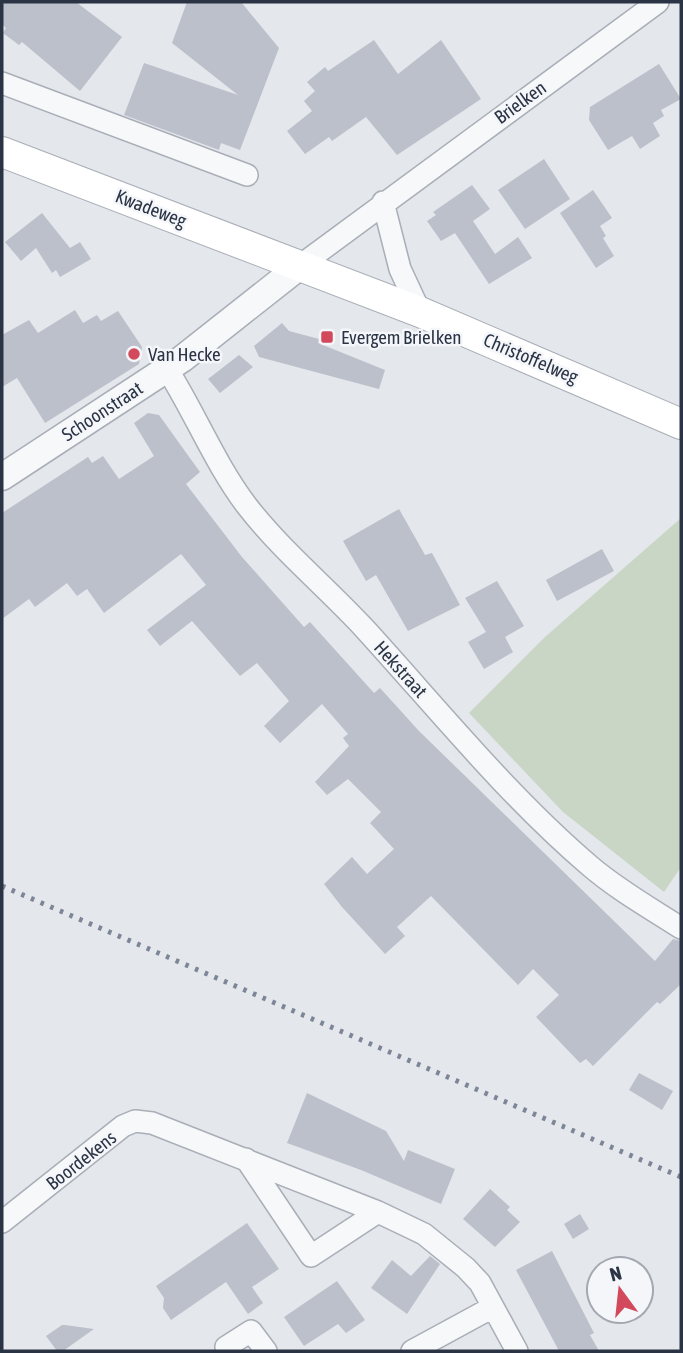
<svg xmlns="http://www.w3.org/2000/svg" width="683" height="1353" viewBox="0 0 683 1353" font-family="'Asap Condensed',sans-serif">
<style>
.green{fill:#c9d6c5}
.building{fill:#bbc0ca}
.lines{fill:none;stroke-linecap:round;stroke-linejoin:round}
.minor-casing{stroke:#a9aeb7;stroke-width:24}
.tertiary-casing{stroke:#a9aeb7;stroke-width:29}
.secondary-casing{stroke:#a9aeb7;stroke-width:32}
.minor{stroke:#f7f8fa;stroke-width:21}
.tertiary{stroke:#f7f8fa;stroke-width:26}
.secondary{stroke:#fff;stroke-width:30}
.rail{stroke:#7d8696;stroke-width:5;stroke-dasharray:3.5 7;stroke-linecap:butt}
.poi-dot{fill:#d1495b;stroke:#f4f6f9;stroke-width:2.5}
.labels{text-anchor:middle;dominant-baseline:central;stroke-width:5;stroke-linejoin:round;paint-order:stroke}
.street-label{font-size:19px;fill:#2b3445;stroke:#f4f6f9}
.poi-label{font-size:19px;fill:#2b3445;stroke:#f4f6f9;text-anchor:start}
</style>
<rect width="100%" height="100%" fill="#e4e7ec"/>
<path class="green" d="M 681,518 L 681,867 L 664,892 L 563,812 L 469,713 L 545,637 Z"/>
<path class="building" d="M 2,2 L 76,2 L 122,37 L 80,91 L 22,42 L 19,45 L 3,33 L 6,28 L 2,24 Z
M 187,2 L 241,2 L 279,48 L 240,150 L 221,143 L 219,150 L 124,115 L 144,63 L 238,95 L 172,43 Z
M 374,40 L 398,74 L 441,40 L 481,99 L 397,155 L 366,117 L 332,141 L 329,137 L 305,154 L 287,131 L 312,111 L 304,101 L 315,91 L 307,82 L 325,67 L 328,71 Z
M 659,64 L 681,99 L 661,110 L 664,116 L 653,123 L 660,136 L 640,149 L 632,136 L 608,150 L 589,120 L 590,107 Z
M 544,159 L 570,199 L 525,229 L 498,190 Z
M 472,185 L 490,209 L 473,221 L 495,254 L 518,237 L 532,258 L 489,284 L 455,233 L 441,241 L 427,221 L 436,215 L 433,212 Z
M 593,190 L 612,218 L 600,226 L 606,236 L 603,238 L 614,256 L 596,268 L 560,213 Z
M 42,213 L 70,248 L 80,242 L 91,259 L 60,277 L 56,270 L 52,273 L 36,248 L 21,261 L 5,242 Z
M 75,310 L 83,323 L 97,315 L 101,321 L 118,311 L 142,347 L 139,364 L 45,423 L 17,378 L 2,387 L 2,335 L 29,320 L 38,333 Z
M 282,323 L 289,331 L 319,339 L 318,343 L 385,370 L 379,389 L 259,357 L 254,346 Z
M 239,355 L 253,367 L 220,393 L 208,379 Z
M 148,413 L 159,415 L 200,472 L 186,484 L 242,557 L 304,627 L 310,622 L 374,693 L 380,688 L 419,731 L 655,961 L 673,939 L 681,941 L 681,984 L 660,1004 L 657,1002 L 593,1066 L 586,1059 L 580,1063 L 536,1017 L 559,995 L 533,969 L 518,985 L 431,896 L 397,927 L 405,936 L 385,954 L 342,907 L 324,884 L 352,857 L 367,874 L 394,849 L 370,823 L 381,812 L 348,779 L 327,795 L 315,782 L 349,746 L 343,738 L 348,734 L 322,704 L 280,743 L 264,726 L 289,701 L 257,663 L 240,676 L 192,621 L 160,646 L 147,630 L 206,585 L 181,554 L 104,613 L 87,589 L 77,596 L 67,583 L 35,607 L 29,599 L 2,619 L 2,513 L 88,457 L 92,463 L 103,456 L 119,479 L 154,456 L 134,423 Z
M 399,509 L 425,555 L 432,553 L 460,605 L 408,631 L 376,575 L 366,581 L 343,541 Z
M 602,549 L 614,571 L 557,601 L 546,580 Z
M 497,581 L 524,626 L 505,637 L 513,652 L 484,669 L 468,642 L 486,632 L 465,598 Z
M 639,1073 L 673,1091 L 662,1110 L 629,1090 Z
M 307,1093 L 386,1131 L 404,1161 L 408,1150 L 455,1169 L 441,1204 L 361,1170 L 287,1143 Z
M 490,1189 L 510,1207 L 507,1210 L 520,1222 L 495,1247 L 463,1219 Z
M 580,1214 L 589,1229 L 573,1239 L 564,1224 Z
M 247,1223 L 279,1269 L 252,1287 L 263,1303 L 248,1314 L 226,1282 L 171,1320 L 163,1308 L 164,1298 L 156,1286 Z
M 552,1251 L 594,1333 L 590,1335 L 599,1351 L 559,1351 L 516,1270 Z
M 430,1256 L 440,1264 L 407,1314 L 371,1288 L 392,1260 L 411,1276 Z
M 337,1281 L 365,1320 L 346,1333 L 338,1324 L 304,1346 L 284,1317 Z
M 62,1325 L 65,1325 L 94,1329 L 63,1351 L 57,1351 L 46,1336 Z"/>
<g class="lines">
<g class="minor-casing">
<path id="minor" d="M 2,83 L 247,175
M 383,202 L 400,269 L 420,312
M 301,265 L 658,2
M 167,369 C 195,413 215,464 247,506 C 281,550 326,587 364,628 C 437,708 507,795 590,866 C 618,890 650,908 681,928
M 246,1159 L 311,1256 L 378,1212
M 2,1222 L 123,1126 L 135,1121 L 152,1123 L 378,1212 L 424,1234 L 466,1268 L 480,1283 L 517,1351
M 229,1351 L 226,1347 L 251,1331 L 266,1351
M 412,1351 L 493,1307"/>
</g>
<g class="tertiary-casing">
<path id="tertiary" d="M 2,477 L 182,359 L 301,265"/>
</g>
<g class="secondary-casing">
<path id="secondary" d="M 2,152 L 420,312 L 681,424"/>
</g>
<use href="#minor" class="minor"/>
<use href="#tertiary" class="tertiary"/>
<use href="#secondary" class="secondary"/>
<path class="rail" d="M 2,886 L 681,1177"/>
</g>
<g class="poi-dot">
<rect x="320" y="330" width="14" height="14" rx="3.5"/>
<circle cx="134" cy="354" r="7"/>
</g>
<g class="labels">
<g class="street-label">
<text transform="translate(520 102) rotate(-36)">Brielken</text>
<text transform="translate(151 208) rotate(21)">Kwadeweg</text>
<text transform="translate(531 358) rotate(23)">Christoffelweg</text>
<text transform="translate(102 411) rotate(-33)">Schoonstraat</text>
<text transform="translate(401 669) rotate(48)">Hekstraat</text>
<text transform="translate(81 1160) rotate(-38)">Boordekens</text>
</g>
<g class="poi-label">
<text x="341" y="337">Evergem Brielken</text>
<text x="148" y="354">Van Hecke</text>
</g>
</g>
<rect width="683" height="1353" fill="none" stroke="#2b3445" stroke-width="7"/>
<g transform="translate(620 1290) rotate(345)"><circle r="33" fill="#f4f6f9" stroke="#a4a8b1" stroke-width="2"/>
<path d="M0-5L12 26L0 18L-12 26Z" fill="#d1495b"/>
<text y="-10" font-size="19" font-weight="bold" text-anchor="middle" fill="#2b3445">N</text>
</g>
</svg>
